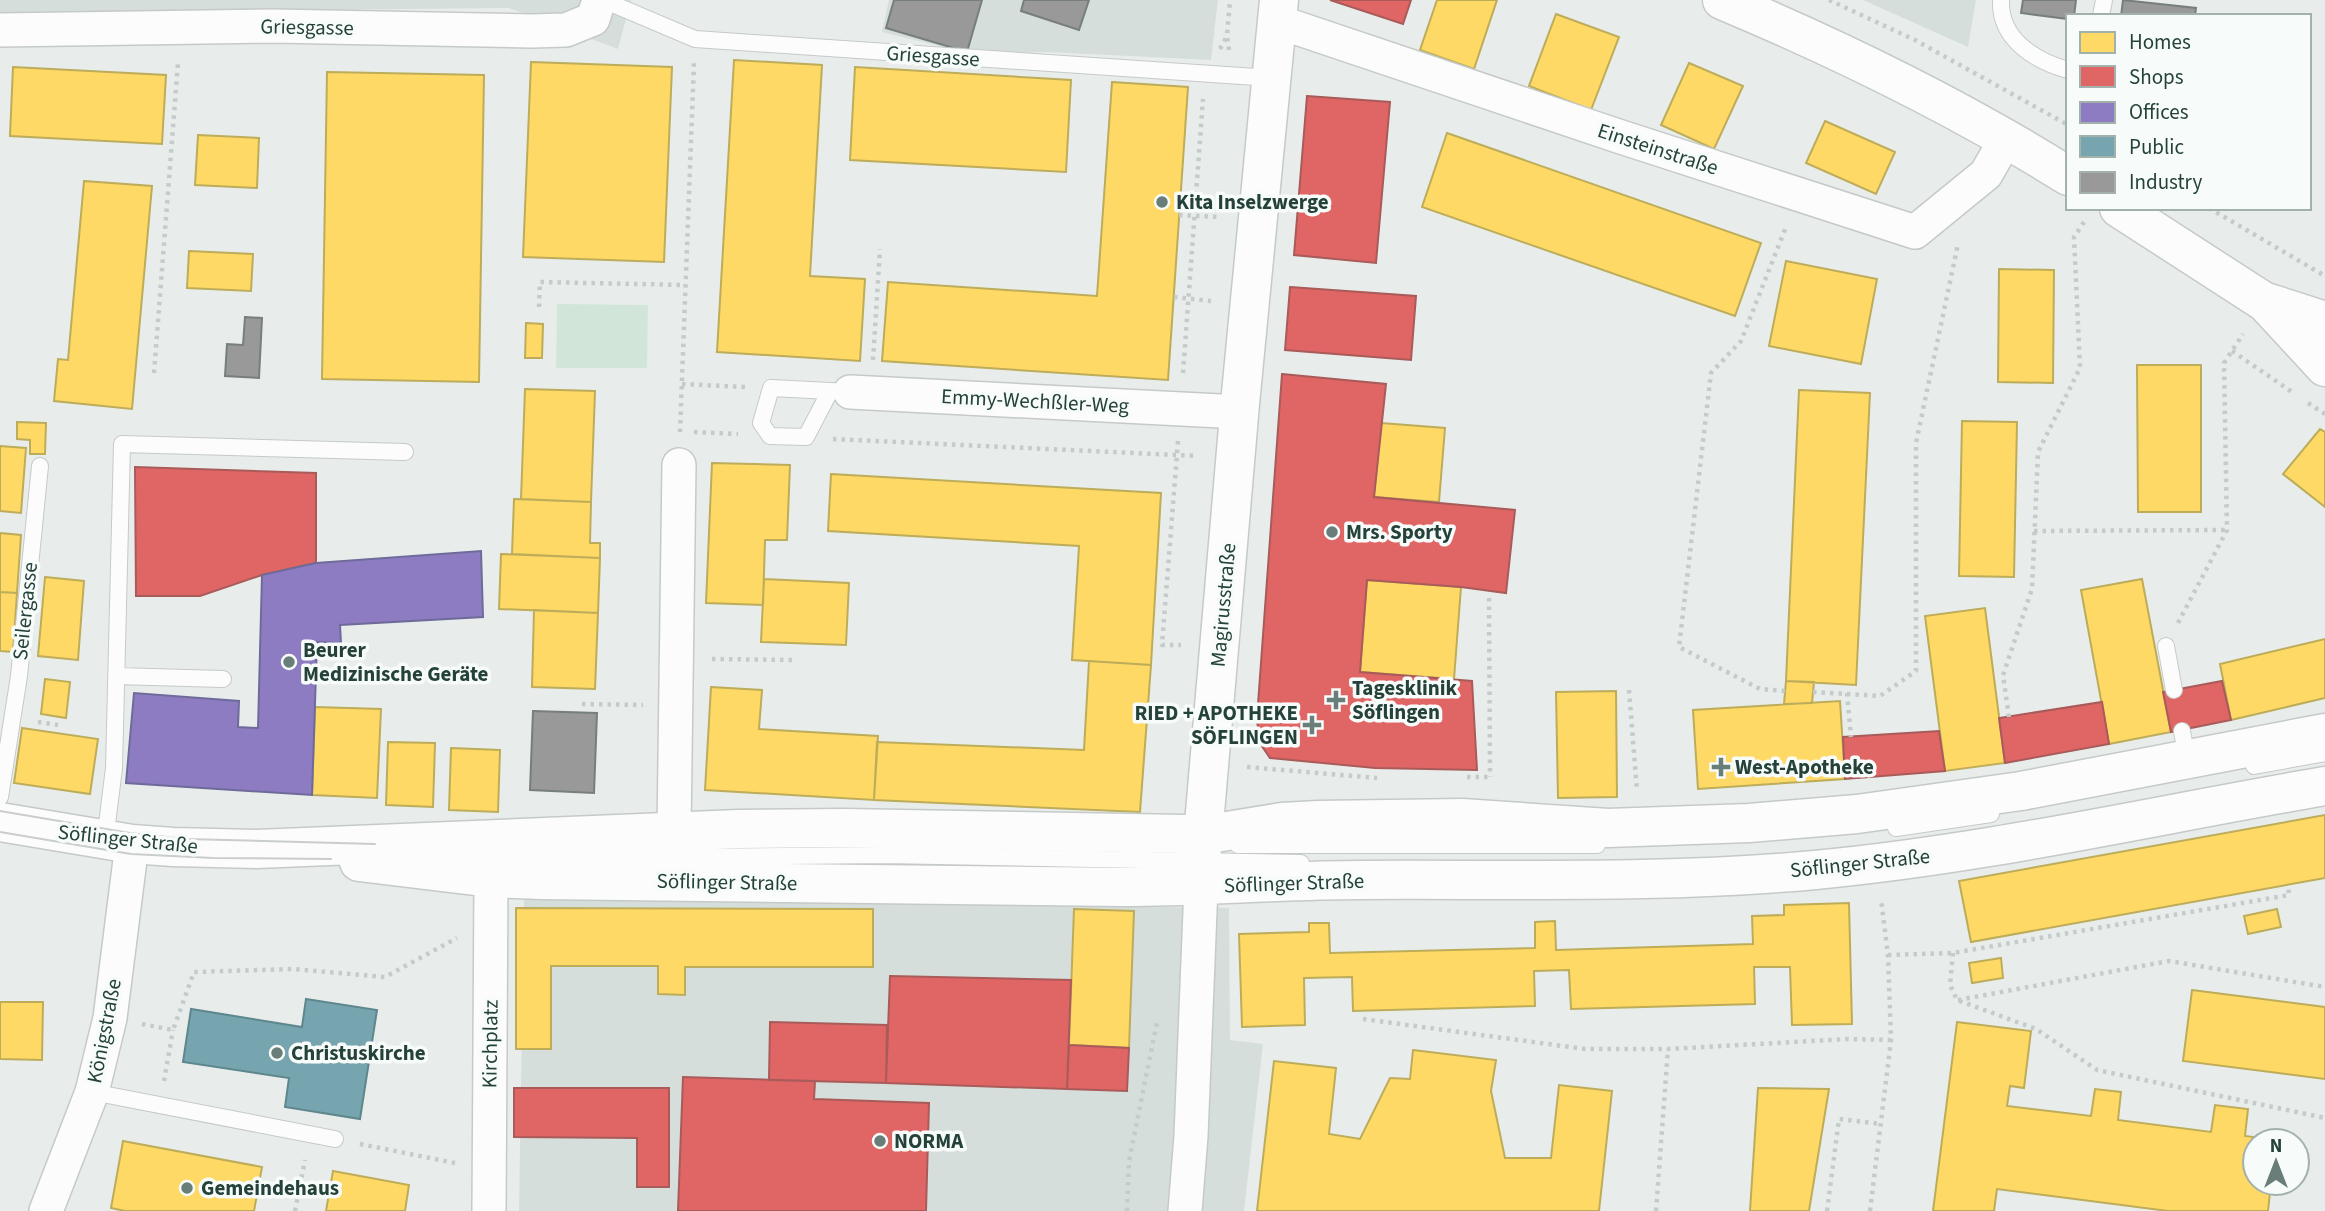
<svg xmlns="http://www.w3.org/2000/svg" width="2325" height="1211" viewBox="0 0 2325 1211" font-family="'Source Sans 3',sans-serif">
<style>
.built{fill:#d6dedb}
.green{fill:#d1e6d8}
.homes{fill:#ffd966;stroke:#bdac59;stroke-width:2}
.shops{fill:#e06666;stroke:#a85b59;stroke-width:2}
.offices{fill:#8e7cc3;stroke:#6e6b9a;stroke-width:2}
.public{fill:#76a5af;stroke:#5d878c;stroke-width:2}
.industry{fill:#999;stroke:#767f7c;stroke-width:2}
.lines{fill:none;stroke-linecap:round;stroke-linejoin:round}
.service-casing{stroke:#c5cac8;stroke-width:18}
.minor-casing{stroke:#c5cac8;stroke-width:36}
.tertiary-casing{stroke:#c5cac8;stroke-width:41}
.path{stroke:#c3ccca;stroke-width:4.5;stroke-dasharray:3.5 5;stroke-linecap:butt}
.service{stroke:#fcfcfc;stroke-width:16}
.minor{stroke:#fcfcfc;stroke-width:33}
.tertiary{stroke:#fcfcfc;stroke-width:38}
.tram{stroke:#c9cdcc;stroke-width:2}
.poi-dot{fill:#697e78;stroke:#f7fbf9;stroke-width:2.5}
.labels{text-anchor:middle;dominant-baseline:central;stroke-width:7;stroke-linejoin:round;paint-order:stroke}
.street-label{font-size:21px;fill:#24423a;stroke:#f7fbf9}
.poi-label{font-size:21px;font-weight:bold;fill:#24423a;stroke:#f7fbf9;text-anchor:start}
</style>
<rect width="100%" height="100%" fill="#e8edeb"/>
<path class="built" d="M 0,0 L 631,0 L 618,49 L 509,8 L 0,13 Z
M 889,0 L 1218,0 L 1211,60 L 1046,52 L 968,53 L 882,32 Z
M 1863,0 L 1976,0 L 1968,47 Z
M 524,894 L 700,900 L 1229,908 L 1230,1040 L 1263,1044 L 1244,1211 L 519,1211 Z"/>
<path class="green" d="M 557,304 L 648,305 L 647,368 L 556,368 Z"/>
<path class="homes" d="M 1437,0 L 1497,0 L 1474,69 L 1420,50 Z
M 1556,14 L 1619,37 L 1591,110 L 1529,86 Z
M 734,60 L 822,65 L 810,276 L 865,279 L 860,361 L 717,352 Z
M 531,62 L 672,67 L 664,262 L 523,257 Z
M 1689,63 L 1743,86 L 1714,149 L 1661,125 Z
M 13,67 L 166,75 L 162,144 L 10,136 Z
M 855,67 L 1071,80 L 1066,172 L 850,160 Z
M 327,72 L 484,75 L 479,382 L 322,379 Z
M 1112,82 L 1188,87 L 1168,380 L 882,361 L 888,282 L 1097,296 Z
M 1825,121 L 1895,152 L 1876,194 L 1806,163 Z
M 1447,133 L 1761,243 L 1735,316 L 1422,207 Z
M 198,135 L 259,138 L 257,188 L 195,185 Z
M 84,181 L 152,186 L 132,409 L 54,401 L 58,359 L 68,360 Z
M 189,251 L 253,254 L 251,291 L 187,288 Z
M 1786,261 L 1877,279 L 1861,364 L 1769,346 Z
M 1999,269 L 2054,270 L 2053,383 L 1998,382 Z
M 526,323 L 543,324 L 542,358 L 525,358 Z
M 2137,365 L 2201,365 L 2201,512 L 2138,512 Z
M 525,389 L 595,391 L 591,502 L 521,499 Z
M 1799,390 L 1870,393 L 1856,685 L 1786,681 Z
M 1962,421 L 2017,422 L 2014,577 L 1959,576 Z
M 17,422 L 46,423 L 45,454 L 30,454 L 30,440 L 17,439 Z
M 1381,423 L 1445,428 L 1439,502 L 1374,497 Z
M 2320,429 L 2325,432 L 2325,507 L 2283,474 Z
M 0,446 L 26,448 L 21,513 L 0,511 Z
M 712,463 L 790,465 L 787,540 L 765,540 L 763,605 L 706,603 Z
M 831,474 L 1161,493 L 1151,665 L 1072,660 L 1079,546 L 828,531 Z
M 514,499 L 591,502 L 590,543 L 600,543 L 600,558 L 512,554 Z
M 0,533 L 21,535 L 17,593 L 0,592 Z
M 501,554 L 600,558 L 598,613 L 499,609 Z
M 45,577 L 84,581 L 78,660 L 38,656 Z
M 764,579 L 849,583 L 846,645 L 761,642 Z
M 2142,579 L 2171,732 L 2109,744 L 2081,590 Z
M 1367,580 L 1461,587 L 1454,679 L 1360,672 Z
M 0,592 L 17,593 L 13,652 L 0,651 Z
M 1985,608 L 2005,763 L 1945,771 L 1925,616 Z
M 534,610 L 598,613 L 595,689 L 532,687 Z
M 2325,639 L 2325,698 L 2231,720 L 2220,664 Z
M 1089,661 L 1151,665 L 1140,812 L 874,800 L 877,742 L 1084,750 Z
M 45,679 L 70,682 L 66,718 L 41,714 Z
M 1786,681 L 1814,682 L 1812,703 L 1784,704 Z
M 711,687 L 762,690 L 759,729 L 878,736 L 874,800 L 705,790 Z
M 1616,691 L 1617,797 L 1558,798 L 1556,692 Z
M 1840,701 L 1845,779 L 1698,789 L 1693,710 Z
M 315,707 L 381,709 L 377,798 L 312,795 Z
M 22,728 L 98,739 L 90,794 L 14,783 Z
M 388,742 L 435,743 L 433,807 L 386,805 Z
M 451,748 L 500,750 L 498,812 L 449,810 Z
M 2325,815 L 2325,878 L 1971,942 L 1959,881 Z
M 1849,903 L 1852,1024 L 1792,1025 L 1790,967 L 1754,967 L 1755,1004 L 1571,1009 L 1569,970 L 1534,971 L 1535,1006 L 1353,1011 L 1352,977 L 1304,978 L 1305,1025 L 1242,1027 L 1239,934 L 1309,932 L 1309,923 L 1329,923 L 1330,953 L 1535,948 L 1535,922 L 1555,921 L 1556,950 L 1753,944 L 1752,916 L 1784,915 L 1784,905 Z
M 516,908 L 873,909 L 873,967 L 685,967 L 685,995 L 658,994 L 658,966 L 551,966 L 551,1049 L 516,1049 Z
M 1074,909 L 1134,911 L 1129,1048 L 1069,1045 Z
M 2277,909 L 2281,927 L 2248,934 L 2244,916 Z
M 2001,958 L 2003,978 L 1972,983 L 1969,963 Z
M 2192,990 L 2325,1007 L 2325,1079 L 2183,1061 Z
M 0,1002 L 43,1002 L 42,1060 L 0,1059 Z
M 1957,1022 L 2031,1031 L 2024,1088 L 2010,1086 L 2007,1106 L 2091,1116 L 2095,1089 L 2121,1092 L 2118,1120 L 2211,1132 L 2215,1105 L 2248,1109 L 2245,1136 L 2276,1140 L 2255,1141 L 2255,1183 L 2271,1183 L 2268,1211 L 2168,1211 L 1997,1189 L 1994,1211 L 1933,1211 Z
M 1413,1050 L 1496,1060 L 1491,1091 L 1505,1158 L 1551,1158 L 1559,1085 L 1612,1091 L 1599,1211 L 1257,1211 L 1274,1061 L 1336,1068 L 1329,1134 L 1360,1139 L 1390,1078 L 1410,1079 Z
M 1758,1088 L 1829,1089 L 1809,1211 L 1750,1211 Z
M 123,1141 L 262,1167 L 254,1211 L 125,1211 L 111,1208 Z
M 333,1171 L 409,1185 L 405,1211 L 326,1211 Z"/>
<path class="shops" d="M 1330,0 L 1411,0 L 1403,24 Z
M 1307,96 L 1390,102 L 1376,263 L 1294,255 Z
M 1290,287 L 1416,296 L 1411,360 L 1285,350 Z
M 1282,374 L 1386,384 L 1374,497 L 1515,510 L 1506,593 L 1461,587 L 1367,580 L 1360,672 L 1472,681 L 1477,770 L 1375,768 L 1270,758 L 1259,742 L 1257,718 Z
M 135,467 L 316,473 L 316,563 L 262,575 L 200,596 L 136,596 Z
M 2222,681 L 2231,720 L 2171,732 L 2163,692 Z
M 2102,702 L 2109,744 L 2005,763 L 1999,718 Z
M 1939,731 L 1945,771 L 1845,779 L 1843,737 Z
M 890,976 L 1071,980 L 1067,1089 L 886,1083 Z
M 770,1022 L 887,1025 L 886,1083 L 769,1080 Z
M 1069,1045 L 1129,1048 L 1127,1091 L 1067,1089 Z
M 683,1077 L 815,1081 L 814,1099 L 929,1103 L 926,1211 L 678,1211 Z
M 514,1088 L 669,1088 L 669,1187 L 637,1187 L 637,1138 L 514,1137 Z"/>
<path class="offices" d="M 481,551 L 483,617 L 340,625 L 341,643 L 317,642 L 312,795 L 126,783 L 134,693 L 239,701 L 238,727 L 258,728 L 262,575 L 316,563 Z"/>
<path class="public" d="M 306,999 L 377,1010 L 360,1119 L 285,1107 L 289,1078 L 183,1062 L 191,1009 L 302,1027 Z"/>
<path class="industry" d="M 894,0 L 982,0 L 967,52 L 886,28 Z
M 1024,0 L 1089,0 L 1079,30 L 1021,11 Z
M 2023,0 L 2076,0 L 2074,16 L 2068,16 L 2068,19 L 2021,13 Z
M 2123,0 L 2196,8 L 2195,16 L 2121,16 Z
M 245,317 L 262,318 L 259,378 L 225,376 L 227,344 L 243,345 Z
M 533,711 L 597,713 L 594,793 L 530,790 Z"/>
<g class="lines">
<g class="service-casing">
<path id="service" d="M 603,0 L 695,39 L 1271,78
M 2001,0 C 1999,39 2035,61 2068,70
M 2101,16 L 2104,0
M 830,391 L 806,437 L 770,436 L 761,423 L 771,388 L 850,392
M 2166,646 L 2174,690
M 116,676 L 223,679
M 2182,731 L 2187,759
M 2254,766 L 2325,753
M 0,797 L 19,676 L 40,466
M 1896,828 L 1991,814
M 105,840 L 114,768 L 122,444 L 405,452
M 1238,845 L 1597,845
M 473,859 L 885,855 L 1301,863
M 92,1092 L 335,1139"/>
</g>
<g class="minor-casing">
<path id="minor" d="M 1276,21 L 1621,137 L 1915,232 L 1986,174 L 2006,139
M 0,30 L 273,26 L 532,31 L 566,30 L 593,19 L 599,0
M 850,392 L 1240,412
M 674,831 L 679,465
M 46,1211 L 92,1092 L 110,1018 L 132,844
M 489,1211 L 491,878
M 1185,1211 L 1191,1136 L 1201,886"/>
</g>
<g class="tertiary-casing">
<path id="tertiary" d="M 1722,0 C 1841,50 1958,107 2068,176
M 2119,208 L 2263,301 L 2325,321
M 2265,302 L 2325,367
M 0,822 L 132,844 L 173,847 L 257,849 L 738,829 L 844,828 L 1183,834 L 1215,833 L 1282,822 L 1318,820 L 1462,818 L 1608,828 L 1749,823 L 1857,814 L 2021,791 L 2325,733
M 1201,859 L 1240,404 L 1279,0
M 359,862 L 491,878 L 542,880 L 1122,887 C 1201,887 1280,880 1359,880 C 1510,879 1664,884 1815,870 C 1987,854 2155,815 2325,786"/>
</g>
<path class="path" d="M 1829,0 L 1915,40 L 2068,125
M 1220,49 L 1227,36
M 1229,50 L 1227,36 L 1230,0
M 2209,208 L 2325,276
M 1179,215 L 1220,217
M 1174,297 L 1211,301
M 539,307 L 540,282 L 685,285
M 2232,351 L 2295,394
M 873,360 L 880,249
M 154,373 L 178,63
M 1183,373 L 1203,99
M 682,384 L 745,387
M 2308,403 L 2325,414
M 680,432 L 694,63
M 694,432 L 738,434
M 833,439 L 1198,456
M 1178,441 L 1162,645 L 1181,645
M 2034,531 L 2227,530
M 1489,598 L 1490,777
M 2178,623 L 2227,530 L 2224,363 L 2243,334
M 712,659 L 795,660
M 1629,690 L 1637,791
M 1785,691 L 1760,689 L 1679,647 L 1711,373 L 1741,341 L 1786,227
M 1813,692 L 1880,696 L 1916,671 L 1916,443 L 1958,244
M 1847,693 L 1851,737
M 582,704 L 643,705
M 2009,717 L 2003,675 L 2032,589 L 2038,452 L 2080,368 L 2074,237 L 2084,222
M 38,722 L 58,725
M 1247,767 L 1377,778
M 1467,777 L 1490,777
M 1953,953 L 1950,985 L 1957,1000 L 2036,1029 L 2097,1070 L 2325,1118
M 1888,955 L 1953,953 L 2289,895 L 2288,885
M 1958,1000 L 2169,961 L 2325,987
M 1363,1019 L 1585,1049 L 1668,1049 L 1848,1039 L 1891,1040
M 142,1024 L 173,1030 L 194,972 L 293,969 L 385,977 L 457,938
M 164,1081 L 173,1030
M 360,1144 L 455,1163
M 295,1211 L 305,1160
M 1127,1211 L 1129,1161 L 1157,1022
M 1656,1211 L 1668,1049
M 1827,1211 L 1839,1119 L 1882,1124
M 1870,1211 L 1891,1040 L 1888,955 L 1881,899"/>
<use href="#service" class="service"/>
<use href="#minor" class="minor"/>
<use href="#tertiary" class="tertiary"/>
<path class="tram" d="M 0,811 L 130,833 L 186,839 L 375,844
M 0,832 L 131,854 L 213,858 L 331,859"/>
</g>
<g class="poi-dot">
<circle cx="1162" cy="202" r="7"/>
<circle cx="1332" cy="532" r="7"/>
<circle cx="289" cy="662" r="7"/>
<path d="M1332.5 689.5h7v7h7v7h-7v7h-7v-7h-7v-7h7z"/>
<path d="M1308.5 714.5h7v7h7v7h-7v7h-7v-7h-7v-7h7z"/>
<path d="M1717.5 756.5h7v7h7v7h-7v7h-7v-7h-7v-7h7z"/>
<circle cx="277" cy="1053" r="7"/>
<circle cx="880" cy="1141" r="7"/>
<circle cx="187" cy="1188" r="7"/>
</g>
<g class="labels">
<g class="street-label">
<text transform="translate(307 27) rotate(1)">Griesgasse</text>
<text transform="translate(933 56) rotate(4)">Griesgasse</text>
<text transform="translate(1658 149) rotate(18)">Einsteinstraße</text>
<text transform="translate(1035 401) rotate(3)">Emmy-Wechßler-Weg</text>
<text transform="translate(1223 605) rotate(-85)">Magirusstraße</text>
<text transform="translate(25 611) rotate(-84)">Seilergasse</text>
<text transform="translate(128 839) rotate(6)">Söflinger Straße</text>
<text transform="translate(1860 863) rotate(-6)">Söflinger Straße</text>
<text transform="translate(727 882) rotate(1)">Söflinger Straße</text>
<text transform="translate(1294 883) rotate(-2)">Söflinger Straße</text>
<text transform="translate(104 1031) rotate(-79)">Königstraße</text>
<text transform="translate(490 1044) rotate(-89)">Kirchplatz</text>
</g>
<g class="poi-label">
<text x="1176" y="202">Kita Inselzwerge</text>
<text x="1346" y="532">Mrs. Sporty</text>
<text x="303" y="650">Beurer<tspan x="303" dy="24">Medizinische Geräte</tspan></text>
<text x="1352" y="688">Tagesklinik<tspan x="1352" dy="24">Söflingen</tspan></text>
<text x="1298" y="713" text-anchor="end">RIED + APOTHEKE<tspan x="1298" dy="24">SÖFLINGEN</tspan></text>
<text x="1735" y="767">West-Apotheke</text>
<text x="291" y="1053">Christuskirche</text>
<text x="894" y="1141">NORMA</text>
<text x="201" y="1188">Gemeindehaus</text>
</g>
</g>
<rect x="2066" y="14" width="245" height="196" fill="#f7fbf9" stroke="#a3b1ad" stroke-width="2"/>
<rect x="2080" y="32" width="35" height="21" fill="#ffd966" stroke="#a3b1ad" stroke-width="2"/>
<text x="2129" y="49" font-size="21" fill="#24423a">Homes</text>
<rect x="2080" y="66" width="35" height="21" fill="#e06666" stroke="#a3b1ad" stroke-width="2"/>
<text x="2129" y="84" font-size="21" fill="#24423a">Shops</text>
<rect x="2080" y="102" width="35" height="21" fill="#8e7cc3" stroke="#a3b1ad" stroke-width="2"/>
<text x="2129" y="119" font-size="21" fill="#24423a">Offices</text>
<rect x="2080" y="136" width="35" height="21" fill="#76a5af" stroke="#a3b1ad" stroke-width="2"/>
<text x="2129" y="154" font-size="21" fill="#24423a">Public</text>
<rect x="2080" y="172" width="35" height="21" fill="#999999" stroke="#a3b1ad" stroke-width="2"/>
<text x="2129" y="189" font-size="21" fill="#24423a">Industry</text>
<g transform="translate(2276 1162)"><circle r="33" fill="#f7fbf9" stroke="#a3b1ad" stroke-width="2"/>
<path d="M0-5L12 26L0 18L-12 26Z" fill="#697e78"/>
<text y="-10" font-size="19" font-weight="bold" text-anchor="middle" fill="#24423a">N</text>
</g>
</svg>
